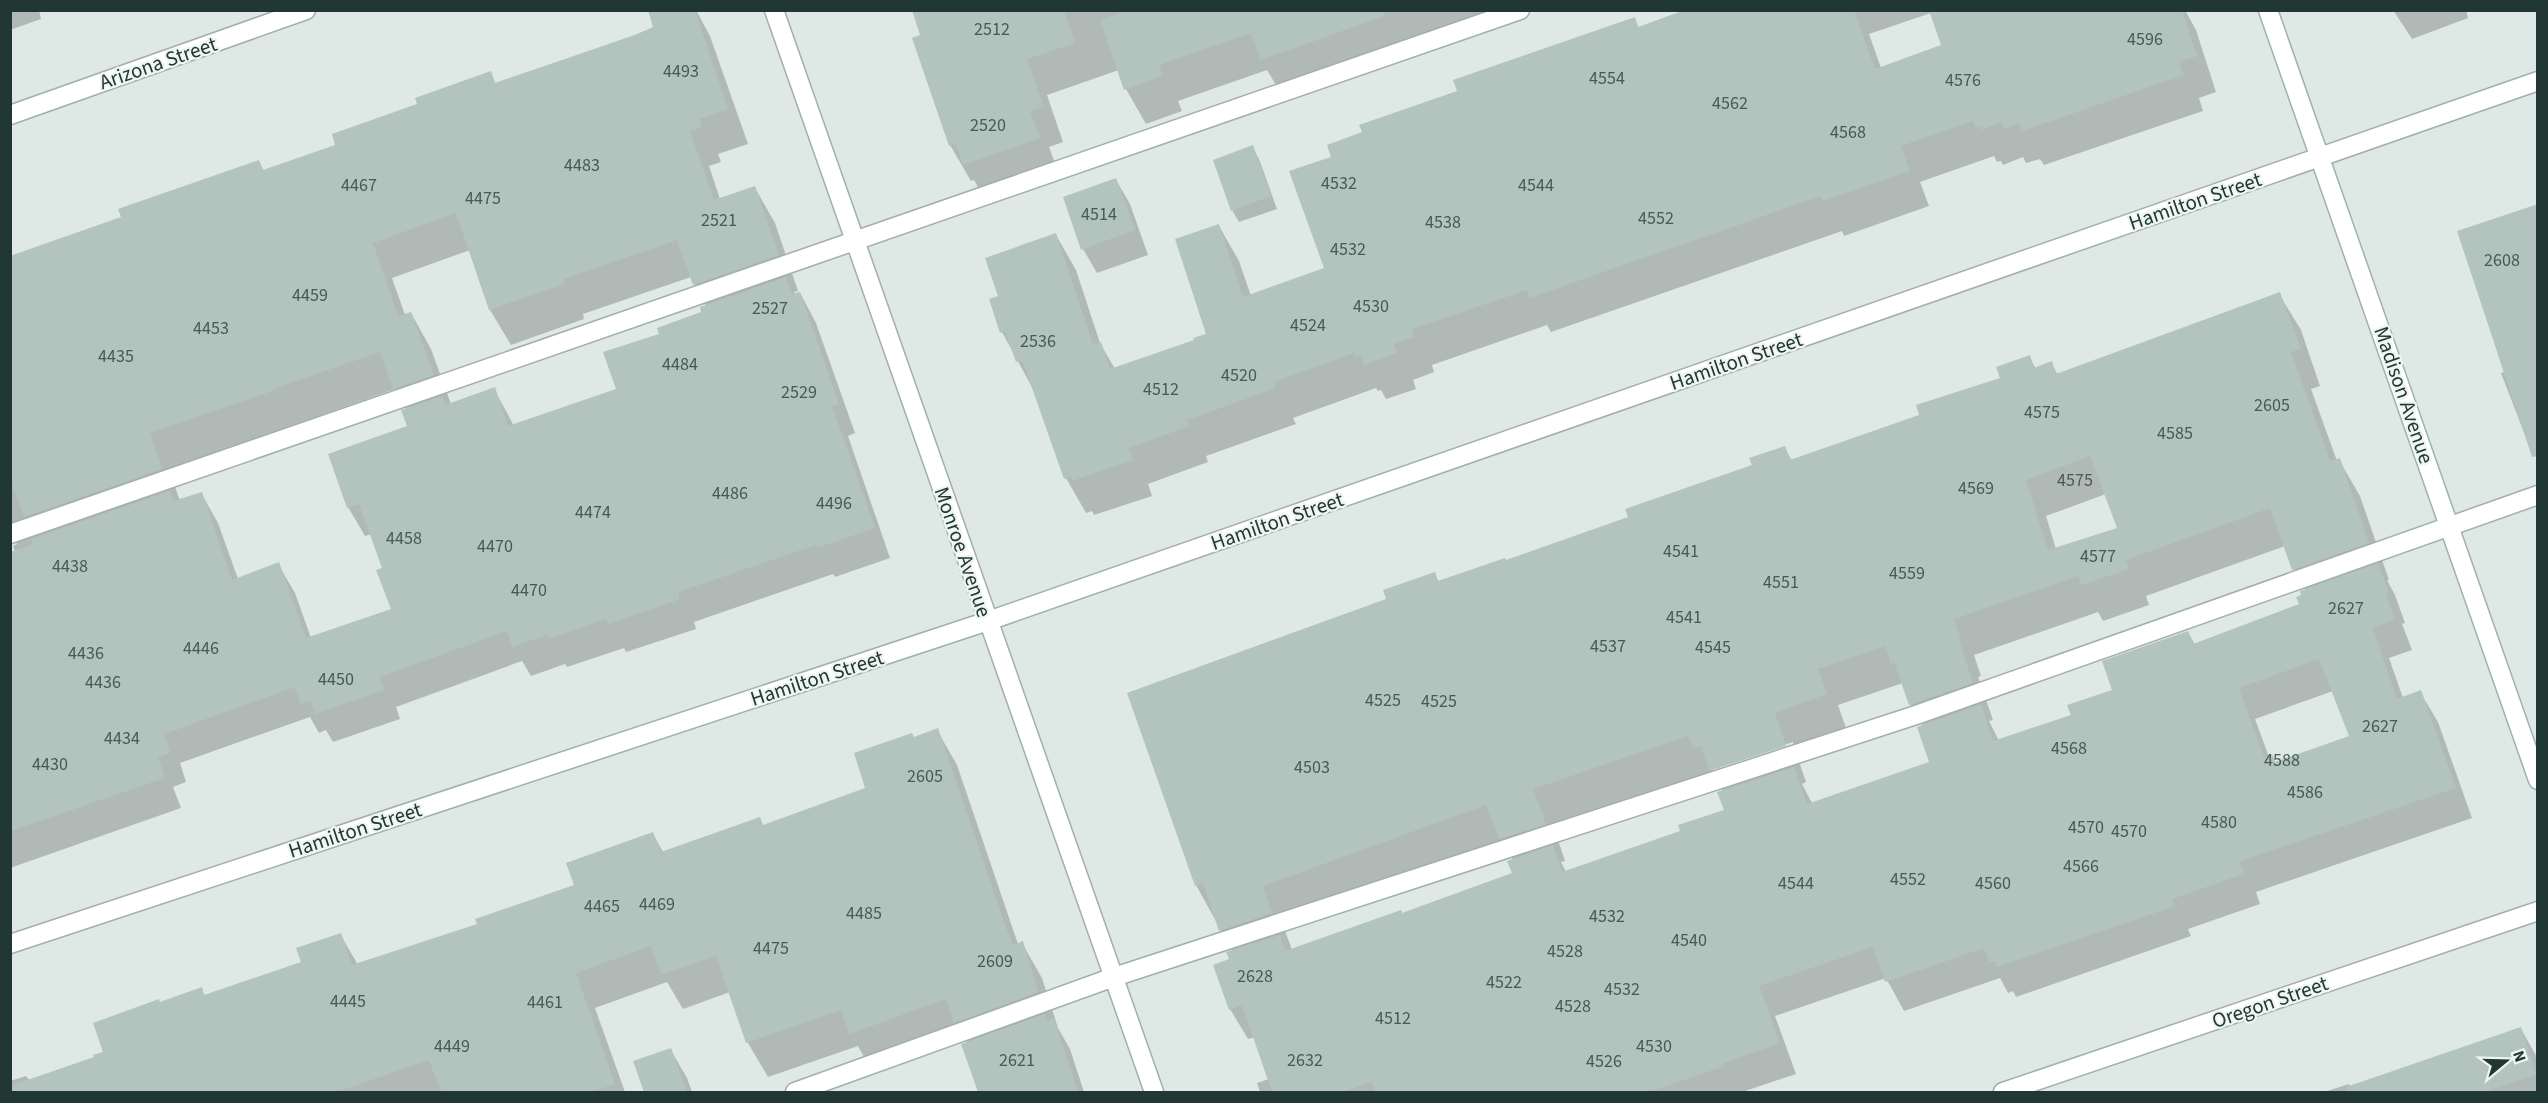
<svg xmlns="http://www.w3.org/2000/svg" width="2548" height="1103" font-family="'Source Sans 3',sans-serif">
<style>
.shadow{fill:#0003;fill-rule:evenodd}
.building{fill:#b3c3be;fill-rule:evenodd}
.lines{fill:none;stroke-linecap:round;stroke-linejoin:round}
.service-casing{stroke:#a2afac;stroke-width:21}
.minor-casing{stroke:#a2afac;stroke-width:21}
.tertiary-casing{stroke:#a2afac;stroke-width:21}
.secondary-casing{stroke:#9eb3ad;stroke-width:21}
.service{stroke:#fff;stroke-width:18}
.minor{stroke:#fff;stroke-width:18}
.tertiary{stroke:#fff;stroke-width:18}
.secondary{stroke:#fff;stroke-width:18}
.labels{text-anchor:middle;stroke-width:4.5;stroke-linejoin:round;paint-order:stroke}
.number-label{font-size:18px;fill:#465a56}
.street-label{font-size:21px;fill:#213733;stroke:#eef5f2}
</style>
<rect width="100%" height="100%" fill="#dee8e5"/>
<!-- shadow -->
<path class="shadow" d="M10,10h29l2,9 -31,11z
M662,10h34l14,26 38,108 -30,10 3,8 -12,4 11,33 35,-11 20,35 23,68 -4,1 1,3 5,-2 16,30 39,110 -7,3 42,122 -55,19 -2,-3 -139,48 2,7 -70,23 -2,-4 -57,19 -2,-3 -34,12 -9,-15 -126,46 4,12 -67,23 -7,-12 -7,3 -9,-16 -130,46 6,19 -13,5 8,21 -171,60v-216l36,-13 -33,-93 4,-2 -7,-11v-276l113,-39 135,-57 6,10 73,-25 153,-73 6,11 159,-56zM470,250l20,60 21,35 73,-26 -1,-5 108,-37 15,29 -3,6 -42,23 -43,55 -104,36 -20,-37 -43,15 -20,-55 -20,-36 -6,2 -13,-37zM395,389l12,21 2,17 -61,80 17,29 7,-2 12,35 9,41 -82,28 -16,-45 -17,-29 -40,15 -20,-56 -17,-30 -21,8 -11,-32z
M914,10h609l-241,85 -15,-25 -89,31 4,10 -36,13 -20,-35 -7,-19 -72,25 16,47 -14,5 10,27 -74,25 -11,-19 -3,1 -21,-36z
M1702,10h483l11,20 20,62 -17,6 4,13 -159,54 -4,-6 -14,4 -3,-6 -20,8 -2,-4 -4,1 -3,-6 -74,26 9,24 -85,30 -2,-5 -291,101 -4,-7 -115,40 2,7 -21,8 3,9 -30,10 -5,-9 -3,1 -2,-3 -83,30 3,6 -90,32 2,6 -60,22 4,12 -58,19 -2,-4 -6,2 -20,-35 -33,-89 -31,-57 -2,-35 56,-62 20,35 24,73 15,26 81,-28 12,-6 11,-109 20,35 12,35 75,-27 7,-111 126,-66 175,-73 5,9zM1931,13l11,33 -61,22 -12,-34z
M2393,10h73l2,8 -56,21z
M1252,147l7,12 18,50 -38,13 -7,-12z
M1116,180l14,24 18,51 -51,18 -14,-24z
M2538,212v245l-13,-22 -24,-62 3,-1 -7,-22z
M2279,294l22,36 19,56 -9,3 26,72 2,-1 21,36 29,84h-2l8,15 10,28 -3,1 10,26 -23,8 14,40 17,-6 18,30 34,96 -216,74 4,12 -72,25 3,7 -175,61 -3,-6 -5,2 -8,-15 -96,33 -18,-33 -111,38 21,58 -54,18h-482l-3,-9 12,-4 -14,-42 -7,2 -18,-30 3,-57 -37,-67 192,-285 46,-26 5,8 67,-20 124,-44 124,-52 30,-19 8,14 129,-46 81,-36 27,-22 7,12 15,-6 7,12zM2106,494l13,35 -63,20 -10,-33zM2285,546l9,23 12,22 -5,14 -106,40 -7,-13 -74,59 -42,25 -73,25 -10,-20 4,-1 -15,-43 3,-1 -7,-21 124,-43 5,9 46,-16 -3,-9zM1903,683l8,22 12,21 8,37 -119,40 -10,-19 4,-2 -11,-32 52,-19 -9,-26zM2333,691l18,46 -75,27 -4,-8 -3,1 -14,-38zM1793,742l1,3 -81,26v-3zM1709,773l6,11 3,-1 5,8 3,20 -44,21 -116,40 -5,-10 4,-1 -12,-36zM1503,843l10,17v14l-111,41 -110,35 -10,-28z
M937,730l20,35 61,179 4,-1 20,35 16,50 12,21 14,43h-105l-16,-47 4,-2 -4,-8 -93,33 -12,-22 -90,31 -20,-34 -18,-51 -47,17 -16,-27 -72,26 30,84h-615v-11l16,-5 4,5 66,-23 63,-55 42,-14 4,7 98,-33 37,-29 18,31 121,-40 97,-39 77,-52 10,18 101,-26 103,-37 47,-51z
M2521,1029l17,30v33h-214l25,-8 1,3z
M670,1049l17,29 5,14h-46l-11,-30z"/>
<!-- building -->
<path class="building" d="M648,10h47l33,99 -29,10 3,8 -12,4 24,69 41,-14 24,69 -86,30 -16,-45 -113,39 1,5 -76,26 -33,-97 -83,30 25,73 13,-4 23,63 -41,14 -13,-37 -105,36v2l-125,43 12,36 -138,48 -14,-39v-222l111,-39 -3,-8 141,-49 4,10 72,-25 -3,-11 85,-30 -2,-6 76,-27 4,12 140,-48 18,-8z
M912,10h152l11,33 -48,16 17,48 -14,4 10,27 -77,27 -7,-21 -7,2 -37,-108 8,-3z
M1127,10h257l1,6 -125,44 -9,-27 -92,32 4,11 -39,14 -24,-70z
M1685,10h169l21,59 66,-24 -12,-35h253l15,46 -18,6 5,13 -162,56 -3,-8 -15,6 -2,-7 -21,8 -1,-4 -5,2 -2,-7 -72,25 9,25 -87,30 -2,-5 -292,102 -2,-8 -115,39 3,8 -21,7 3,9 -33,12 -3,-10 -5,2 -2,-4 -80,29 2,6 -89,32 2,6 -60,22 4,12 -61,21 -1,-5 -7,3 -40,-114 -3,-4 -5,1 -11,-31 -5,2 -11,-34 9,-3 -13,-38 71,-25 37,111 8,-2 9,27 84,-29 -1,-2 13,-4 -31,-95 44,-15 24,73 81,-29 -35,-97 42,-14 -4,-12 35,-13 -3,-7 98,-34 -4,-11 182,-63 3,10z
M1253,145l18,51 -40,15 -18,-51z
M1116,178l19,52 -54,20 -18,-53z
M2538,204v252l-6,1 -75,-226z
M786,277l6,17 8,-2 39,112 -7,2 43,122 -58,20 -1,-3 -138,47 2,7 -72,25 -2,-5 -57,20 -2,-4 -35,12 -5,-16 -127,46 4,13 -69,24 -4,-13 -10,3 -6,-17 -131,47 6,19 -12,4 7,21 -155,53v-279l23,-8 -2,-5 139,-48 3,10 29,-9 30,88 47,-18 27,76 85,-29 -15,-39 6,-2 -23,-64 -12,4 -19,-54 79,-28 -6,-16 41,-14 3,9 50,-18 13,39 108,-37 -13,-37 56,-18 -2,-6 44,-16 -1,-5z
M2280,292l21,57 -10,3 39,109 10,-3 29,85 -77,27 -22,-62 -144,52 3,9 -48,16 -3,-9 -124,43 7,20 -2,1 14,43 -64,22 -15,-43 -3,1 -6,-17 -67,23 9,25 -52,19 11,33 -77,25 -8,-25 -8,2 -5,-12 -155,53 13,35 -47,15 -13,-34 -223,81 9,27 -53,18 -16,-48 -8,3 -68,-193 259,-94 -3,-9 52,-18 3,9 67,-23 1,2 122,-43 -3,-8 127,-44 -3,-7 36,-12 5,14 129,-45 -3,-10 84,-27 -4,-11 34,-12 4,13 18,-7 4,13zM2090,456l27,72 -69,22 -22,-70z
M2378,563l11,30 -3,1 9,26 -22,8 24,71 24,-9 35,98 -216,73 4,13 -72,25 3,7 -178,61 -2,-6 -6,2 -5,-15 -99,34 -12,-35 -114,39 21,57 -56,20 1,3 -76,26h-274l-3,-10 -30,10h-70l-30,-87 -13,5 -16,-45 16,-6 -3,-7 54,-17 5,16 116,-41 1,3 110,-40 -5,-12 46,-16 9,27 118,-41 -2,-6 46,-15 -7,-18 77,-25 13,37 122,-42 -12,-35 64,-23 12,37 78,-26 -4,-10 45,-15 -10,-29 86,-30 5,13 106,-40 -3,-7 5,-2 -1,-4zM2319,659l30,77 -74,26 -3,-8 -8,3 -25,-69z
M938,728l67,197 8,20 10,-4 15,51 -84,31 -8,-24 -97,35 -8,-24 -95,33 -30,-87 -55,19 -10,-29 -75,27 39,111 -23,8h-151l-12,-32 -92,32h-326l-1,-6 84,-29 -1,-2 10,-3 -10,-29 66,-24 1,3 42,-15 2,8 97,-33 -5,-14 45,-15 11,32 125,-41 -2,-5 99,-34 -8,-22 87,-31 8,20 99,-35 3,8 102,-37 -11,-35 58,-20 2,4z
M1045,1014l2,7 7,-3 24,74h-100l-17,-48z
M2521,1027l15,48 -52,17h-137l-1,-5z
M671,1048l16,44h-43l-11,-31z"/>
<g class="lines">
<!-- service casing -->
<g class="service-casing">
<path id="service" d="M10,534l1510,-524
M795,1092l319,-115 802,-262 622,-220"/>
</g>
<!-- minor casing -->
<g class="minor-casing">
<path id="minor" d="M10,115l296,-105
M10,944l978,-323 1550,-540"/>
</g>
<!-- tertiary casing -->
<g class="tertiary-casing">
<path id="tertiary" d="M774,10l380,1082
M2003,1092l535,-181"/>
</g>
<!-- secondary casing -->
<g class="secondary-casing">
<path id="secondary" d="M2268,10l270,770"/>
</g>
<!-- service -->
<use href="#service" class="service"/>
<!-- minor -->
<use href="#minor" class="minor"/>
<!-- tertiary -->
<use href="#tertiary" class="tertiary"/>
<!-- secondary -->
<use href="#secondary" class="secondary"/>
</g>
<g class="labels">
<!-- number labels -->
<g class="number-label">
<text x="992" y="35">2512</text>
<text x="2145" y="45">4596</text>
<text x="681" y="77">4493</text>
<text x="1607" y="84">4554</text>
<text x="1963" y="86">4576</text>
<text x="1730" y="109">4562</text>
<text x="988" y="131">2520</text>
<text x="1848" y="138">4568</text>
<text x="582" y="171">4483</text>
<text x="1339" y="189">4532</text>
<text x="359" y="191">4467</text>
<text x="1536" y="191">4544</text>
<text x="483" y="204">4475</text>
<text x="1099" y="220">4514</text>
<text x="1656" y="224">4552</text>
<text x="719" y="226">2521</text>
<text x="1443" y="228">4538</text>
<text x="1348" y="255">4532</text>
<text x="2502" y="266">2608</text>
<text x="310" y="301">4459</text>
<text x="1371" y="312">4530</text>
<text x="770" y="314">2527</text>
<text x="1308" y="331">4524</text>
<text x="211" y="334">4453</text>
<text x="1038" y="347">2536</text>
<text x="116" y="362">4435</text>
<text x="680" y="370">4484</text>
<text x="1239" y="381">4520</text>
<text x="1161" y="395">4512</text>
<text x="799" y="398">2529</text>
<text x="2272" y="411">2605</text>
<text x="2042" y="418">4575</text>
<text x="2175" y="439">4585</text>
<text x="2075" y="486">4575</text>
<text x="1976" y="494">4569</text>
<text x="730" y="499">4486</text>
<text x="834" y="509">4496</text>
<text x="593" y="518">4474</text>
<text x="404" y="544">4458</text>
<text x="495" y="552">4470</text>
<text x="1681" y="557">4541</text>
<text x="2098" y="562">4577</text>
<text x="70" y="572">4438</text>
<text x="1907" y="579">4559</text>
<text x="1781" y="588">4551</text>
<text x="529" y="596">4470</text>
<text x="2346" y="614">2627</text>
<text x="1684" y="623">4541</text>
<text x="1608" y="652">4537</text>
<text x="1713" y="653">4545</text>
<text x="201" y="654">4446</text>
<text x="86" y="659">4436</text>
<text x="336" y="685">4450</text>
<text x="103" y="688">4436</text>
<text x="1383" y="706">4525</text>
<text x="1439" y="707">4525</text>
<text x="2380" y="732">2627</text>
<text x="122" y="744">4434</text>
<text x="2069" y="754">4568</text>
<text x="2282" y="766">4588</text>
<text x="50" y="770">4430</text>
<text x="1312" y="773">4503</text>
<text x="925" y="782">2605</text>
<text x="2305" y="798">4586</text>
<text x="2219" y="828">4580</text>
<text x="2086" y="833">4570</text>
<text x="2129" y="837">4570</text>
<text x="2081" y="872">4566</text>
<text x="1908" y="885">4552</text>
<text x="1796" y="889">4544</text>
<text x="1993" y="889">4560</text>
<text x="657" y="910">4469</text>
<text x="602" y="912">4465</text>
<text x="864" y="919">4485</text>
<text x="1607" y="922">4532</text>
<text x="1689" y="946">4540</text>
<text x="771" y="954">4475</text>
<text x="1565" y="957">4528</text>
<text x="995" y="967">2609</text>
<text x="1255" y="982">2628</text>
<text x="1504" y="988">4522</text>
<text x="1622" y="995">4532</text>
<text x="348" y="1007">4445</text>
<text x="545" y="1008">4461</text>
<text x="1573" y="1012">4528</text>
<text x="1393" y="1024">4512</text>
<text x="452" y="1052">4449</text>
<text x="1654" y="1052">4530</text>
<text x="1017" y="1066">2621</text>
<text x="1305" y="1066">2632</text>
<text x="1604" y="1067">4526</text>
</g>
<!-- street labels -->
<g class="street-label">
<text transform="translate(158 63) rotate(-19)" y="7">Arizona Street</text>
<text transform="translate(2195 201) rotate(-19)" y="7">Hamilton Street</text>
<text transform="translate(1736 361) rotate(-19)" y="7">Hamilton Street</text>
<text transform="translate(2404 395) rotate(71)" y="7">Madison Avenue</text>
<text transform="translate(1277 521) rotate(-19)" y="7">Hamilton Street</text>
<text transform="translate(963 552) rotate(71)" y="7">Monroe Avenue</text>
<text transform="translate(817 678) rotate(-18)" y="7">Hamilton Street</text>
<text transform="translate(355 830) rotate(-18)" y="7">Hamilton Street</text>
<text transform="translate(2270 1002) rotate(-19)" y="7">Oregon Street</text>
</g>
</g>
<!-- border -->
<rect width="2548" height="1103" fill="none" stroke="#213733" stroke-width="24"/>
<!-- north arrow -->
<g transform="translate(2506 1061) rotate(71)" stroke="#eef5f2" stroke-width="4.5" paint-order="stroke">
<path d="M0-4.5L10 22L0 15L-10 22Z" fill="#213733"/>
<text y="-9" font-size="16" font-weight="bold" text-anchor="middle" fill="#213733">N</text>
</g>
</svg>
